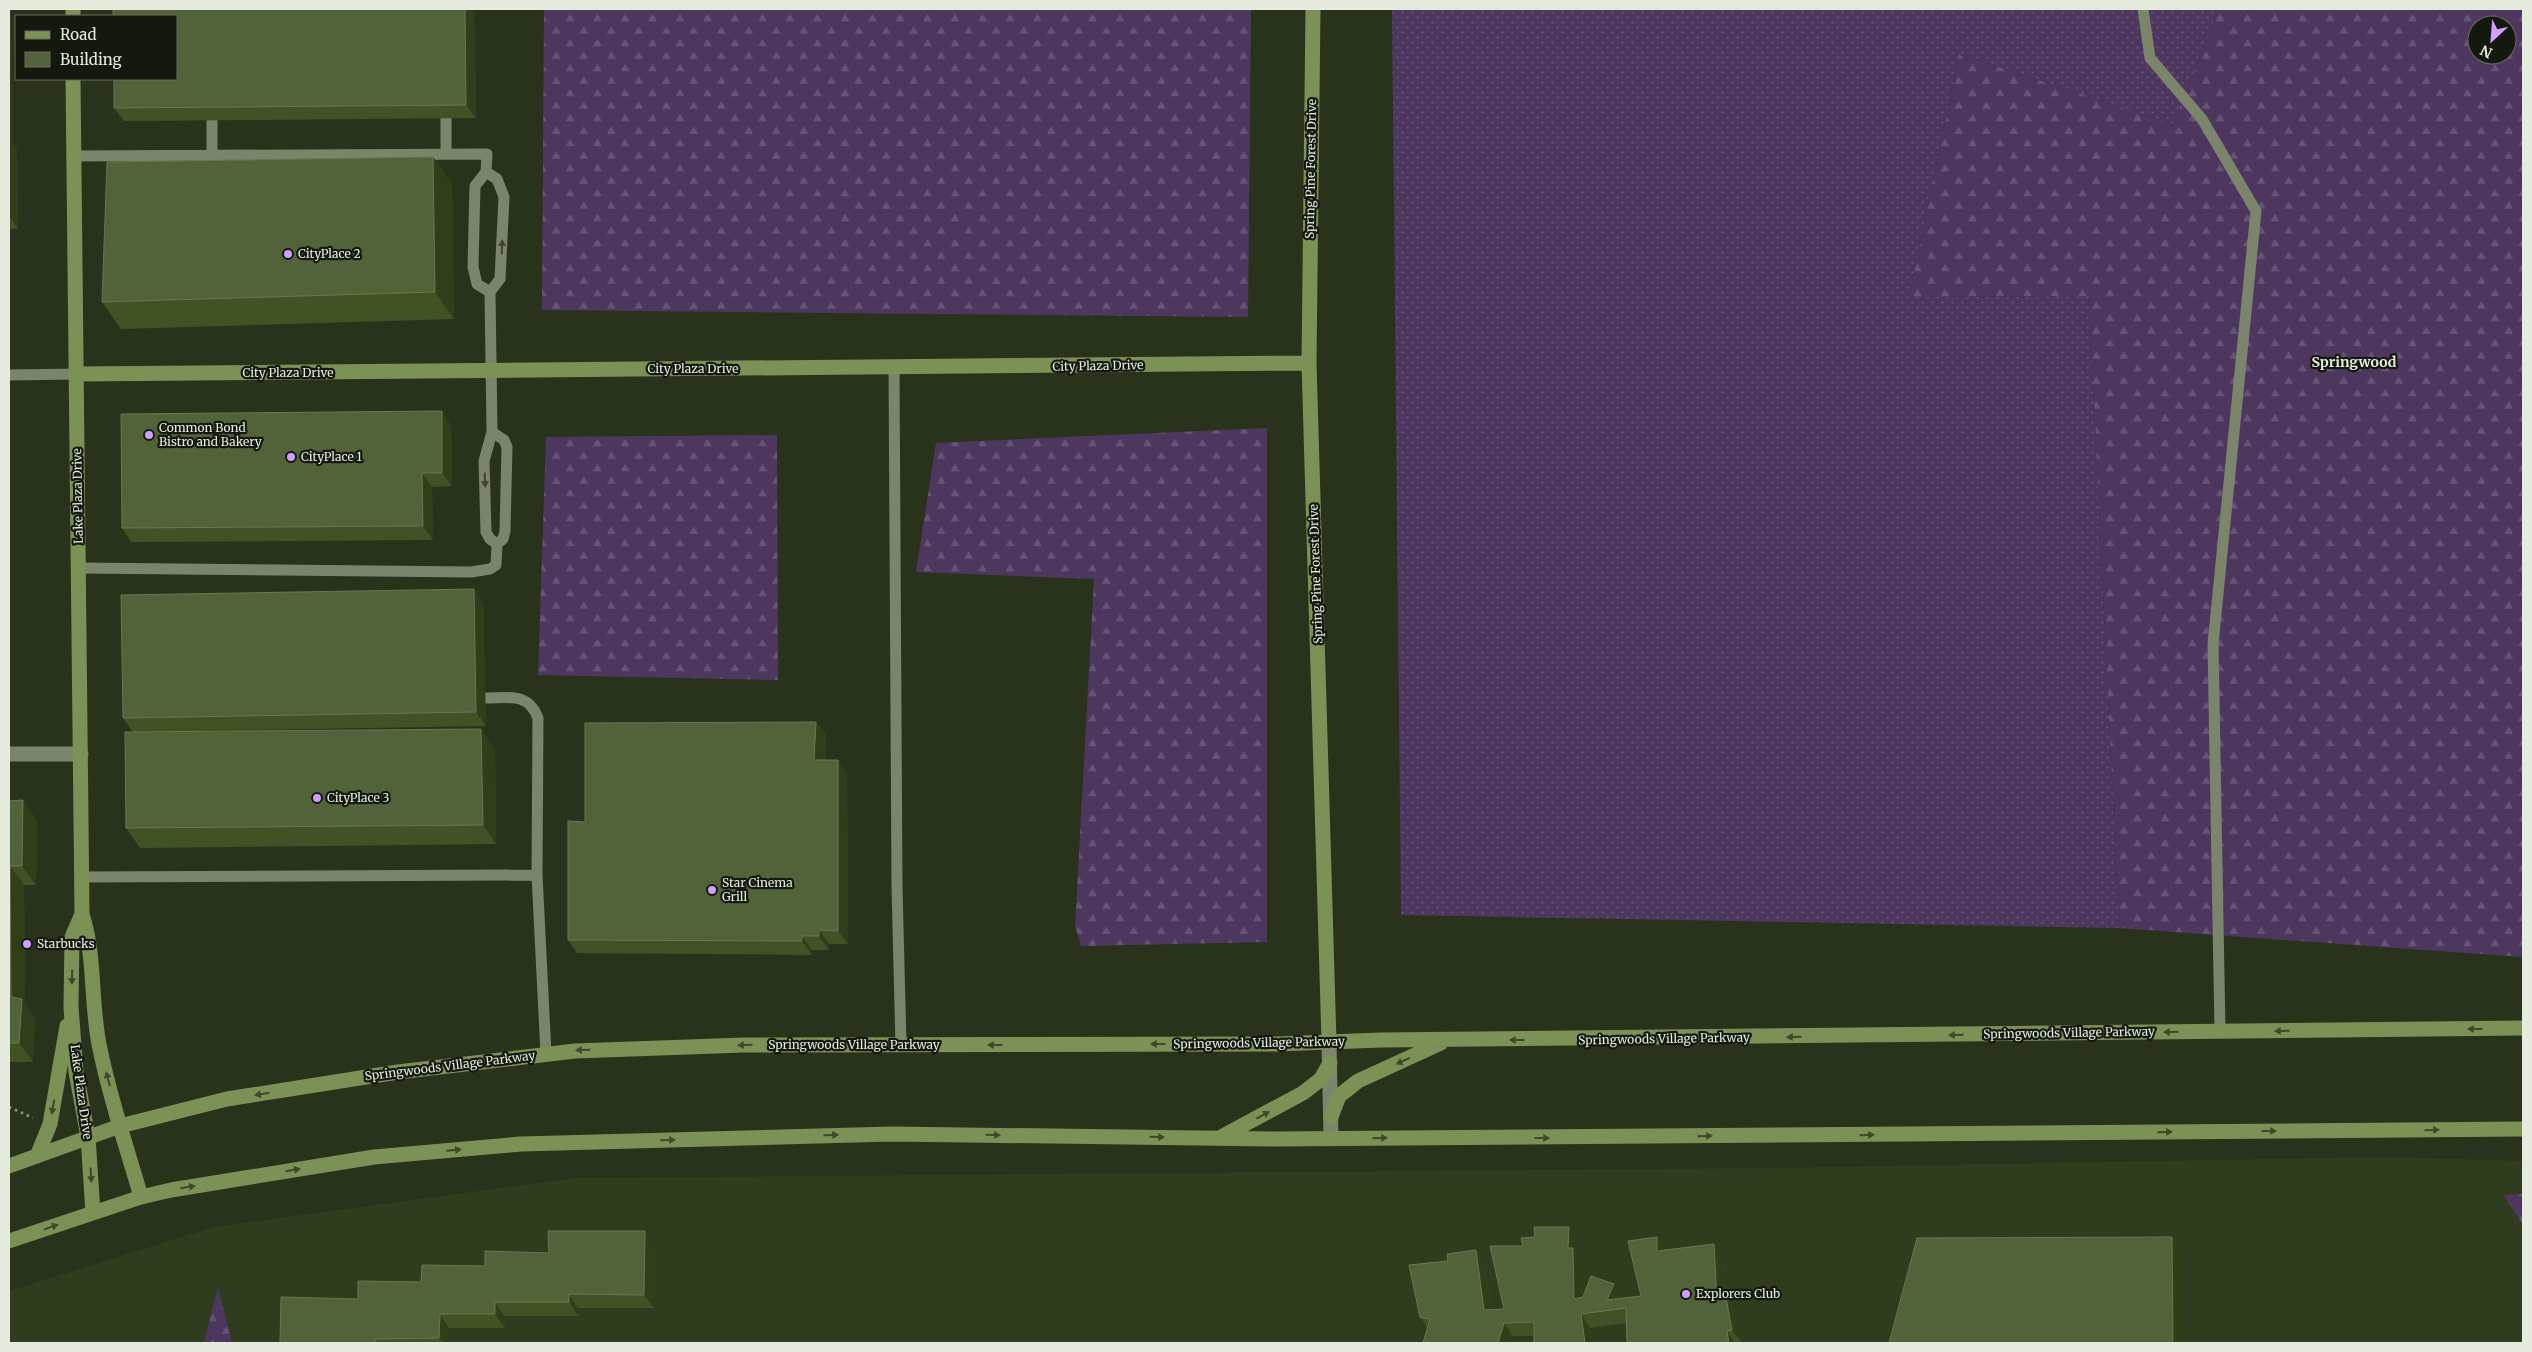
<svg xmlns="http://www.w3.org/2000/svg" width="2532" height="1352" font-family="Merriweather,serif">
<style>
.built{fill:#303c1e}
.grass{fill:url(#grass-dots)}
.forest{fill:url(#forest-firs);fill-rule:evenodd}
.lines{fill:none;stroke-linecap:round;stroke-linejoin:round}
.path{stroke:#88907e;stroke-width:3;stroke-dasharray:2.5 4;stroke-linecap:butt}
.lane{stroke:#7a856b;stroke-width:11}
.street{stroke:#7a856b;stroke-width:15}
.secondary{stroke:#7c9156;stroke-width:15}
.wall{fill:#415325}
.shaded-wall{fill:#303f19}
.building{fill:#536339;stroke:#6a7852}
.oneway{fill:#3d4434}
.oneway2{fill:#3e492b}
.poi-dot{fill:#d19dfe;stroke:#14190f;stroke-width:2}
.labels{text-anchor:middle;stroke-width:4.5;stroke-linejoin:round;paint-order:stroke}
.street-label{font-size:12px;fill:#e5ecdd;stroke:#14190f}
.poi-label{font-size:12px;fill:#e5ecdd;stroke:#14190f;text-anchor:start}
.neighbourhood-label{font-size:14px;font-weight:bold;fill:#e5ecdd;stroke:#14190f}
</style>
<defs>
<pattern id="grass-dots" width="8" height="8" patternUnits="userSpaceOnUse" patternTransform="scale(1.25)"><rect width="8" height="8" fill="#4d375f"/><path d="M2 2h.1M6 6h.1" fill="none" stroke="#665476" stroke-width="1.8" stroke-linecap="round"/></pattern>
<pattern id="forest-firs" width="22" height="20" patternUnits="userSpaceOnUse" patternTransform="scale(1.25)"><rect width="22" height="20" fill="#4d375f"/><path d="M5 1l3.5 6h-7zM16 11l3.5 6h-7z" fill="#665476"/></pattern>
</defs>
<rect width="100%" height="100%" fill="#29331c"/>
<!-- built -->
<path class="built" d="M2384,1157l139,4v182h-2514v-52l205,-64 361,-49 1200,-10z"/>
<!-- grass -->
<path class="grass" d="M1392,9h827l-46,115 -214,-70 -50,243 180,-1 30,632 -718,-13z"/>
<!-- forest -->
<path class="forest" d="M544,9h707l-3,308 -706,-7z
M2219,9h304v948l-404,-29 -30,-632 -180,1 50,-243 214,70zM2477,25h30v30h-30z
M1267,428v514l-186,4 -6,-20 19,-347 -178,-7 20,-129z
M777,435l1,245 -240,-5 8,-238z
M2523,1194v31l-19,-30z
M218,1287l14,56h-28z"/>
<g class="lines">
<!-- path -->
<path class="path" d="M9,1107l24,11"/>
<!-- lane -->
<path class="lane" d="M2143,9l7,49 52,61 54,92 -43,433 7,387
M446,119v35
M212,121v34
M74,156l413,-2 -1,18
M490,292l-13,-8 -4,-17 2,-81 11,-14 11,7 7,18 -4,82 -10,13 2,140 -8,29 2,71 4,7 7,5 6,-5 2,-8 2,-84 -3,-7 -12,-8
M894,368l3,519 4,158
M9,375l68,-1
M79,568l392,4 19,-3 6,-4 1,-21
M485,698c24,0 43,-6 53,20l-1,157 9,179
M81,877l456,-2"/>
<!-- street -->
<path class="street" d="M9,754h72
M1329,1042l2,96"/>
<!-- secondary -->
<path class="secondary" d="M73,9v7
M1313,9l-4,354 20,679
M73,79l9,835c14,43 8,90 18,135 10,50 27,99 41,148
M77,374l1232,-11
M82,914l-10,23 -1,70 5,65 12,65 5,76
M1331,1117l8,-21 19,-15 83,-38
M1221,1137l82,-44 18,-14 9,-16
M37,1156l13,-32 17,-98
M9,1166l111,-40 107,-27 171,-27 177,-21 169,-6 533,-1 104,-4 1142,-12
M9,1241l132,-44 30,-7 203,-33 147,-13 371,-10 385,5 1246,-10"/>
</g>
<!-- wall -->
<path class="wall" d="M9,9h2l1,134 5,7 1,79h-9z
M113,9h361l2,109 -352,3 -10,-13z
M433,157l19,27 2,135 -333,10 -19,-27z
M451,425l1,61 -20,1 1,53 -302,2 -9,-14z
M483,603l3,123 -353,6 -10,-14z
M816,722l10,13 -1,25h13l9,14 1,170h-19v6h-17v5l-235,-2 -9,-13 17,-118z
M495,749l1,95 -356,4 -14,-20z
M9,801l28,19 -1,65h-12l1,119 10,14 -2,44h-24z
M1657,1237l8,13 49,-6 10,14 2,40 10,14 6,31h-115v-20l-37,5 3,15h-59v-7h-21l-2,7h-88l5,-15 -8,-11 28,-56 28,-11 9,14 7,46 12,-1 19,-63 56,-5 -1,14 5,7v35l41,1 17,-2z
M655,1245l-1,63h-76v8h-74l1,12h-56v15h-169l78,-44 63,-17 64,-16 64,-13z"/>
<!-- shaded-wall -->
<path class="shaded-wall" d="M9,9h2l1,134 5,7 1,79 -9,-13z
M465,9h9l2,109 -10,-13z
M433,157l19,27 2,135 -19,-27z
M442,411l9,14 1,61 -10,-13z
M422,473l10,14 1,53 -10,-14z
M474,589l9,14 3,123 -10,-14z
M816,722l10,13 -2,38 -10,-13z
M481,729l14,20 1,95 -13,-19z
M838,760l9,14 1,170 -10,-13z
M23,800l14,20 -1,65 -14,-19z
M10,866l14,19 1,119 10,14 -2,44 -14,-19 -8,-46z
M819,930l10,14v6l-10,-14z
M802,936l10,14v5l-10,-14z
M1569,1227l10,14 -1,14 5,7 1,51 -10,-14 -6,-51z
M645,1231l10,14 -1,63 -10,-13z
M1657,1237l9,14h-9z
M2172,1237l9,13 1,93h-9z
M1714,1244l10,14 3,55 -10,-13z
M1476,1250l9,14 9,60 -10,-14z
M1614,1284l10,14 -17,2z
M569,1294l9,14v8l-9,-14z
M1726,1298l10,14 6,31 -10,-13z
M495,1302l9,14 1,12 -10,-14z
M440,1314l9,14v15h-6l-4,-5z
M1581,1314l9,14 3,15h-8z
M1504,1323l9,13 -2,7h-13z
M1727,1331l8,12h-6z"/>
<!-- building -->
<path class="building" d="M113,9h352l1,96 -352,3v-29h62v-63h-63z
M433,157l2,135 -333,10 5,-140z
M442,411v62h-20l1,53 -301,2 -1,-114z
M474,589l2,123 -353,6 -2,-123z
M816,722l-2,38h24v171l-19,-1v6h-17v5l-234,-1v-119l17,1v-99z
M481,729l2,96 -357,3 -1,-96z
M23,800l-1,66h-12l1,131 11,2 -3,44h-10v-242z
M1534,1227h35l-1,21h5l1,51 9,-2 8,-21 23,8 -7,16 34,-4 -13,-55 29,-4v14l57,-7 3,56 9,-2 6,32 -5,1 2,12h-102l-1,-35 -45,6 4,29h-51v-21l-30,1 -6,20h-75l7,-24 -10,-2 -11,-52 39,-4 -1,-7 29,-4 8,60 20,-1 -14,-63h33l-2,-8 14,-1z
M548,1231h97l-1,64 -75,-1v8h-74v12h-55l-1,24 -63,1 -1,4h-95l1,-46 77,2v-18l63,1 1,-17 63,1v-15l64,2z
M2172,1237l1,106h-284l28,-105z"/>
<!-- one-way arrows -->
<defs><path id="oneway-solid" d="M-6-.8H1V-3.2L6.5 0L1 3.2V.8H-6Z" transform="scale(1.25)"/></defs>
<g class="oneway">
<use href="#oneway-solid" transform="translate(502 247) rotate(-88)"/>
<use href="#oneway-solid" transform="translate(485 480) rotate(88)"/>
</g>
<g class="oneway2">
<use href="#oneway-solid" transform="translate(72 977) rotate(91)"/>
<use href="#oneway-solid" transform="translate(2475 1029) rotate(180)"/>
<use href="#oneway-solid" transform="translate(2282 1031) rotate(178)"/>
<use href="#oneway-solid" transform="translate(2171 1032) rotate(179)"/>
<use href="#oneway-solid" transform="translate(1956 1035) rotate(179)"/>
<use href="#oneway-solid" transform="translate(1794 1037) rotate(179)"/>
<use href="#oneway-solid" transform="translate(1517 1040) rotate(180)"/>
<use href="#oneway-solid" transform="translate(1158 1044) rotate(180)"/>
<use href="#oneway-solid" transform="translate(745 1045) rotate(179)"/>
<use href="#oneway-solid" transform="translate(995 1045) rotate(180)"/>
<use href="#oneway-solid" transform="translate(583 1050) rotate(178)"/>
<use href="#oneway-solid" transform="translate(1403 1061) rotate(155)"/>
<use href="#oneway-solid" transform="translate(108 1079) rotate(-105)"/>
<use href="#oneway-solid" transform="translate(262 1094) rotate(171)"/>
<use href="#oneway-solid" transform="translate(53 1107) rotate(99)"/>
<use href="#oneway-solid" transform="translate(1263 1115) rotate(-28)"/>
<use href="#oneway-solid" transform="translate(2432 1130) rotate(-1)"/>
<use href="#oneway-solid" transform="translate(2269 1131)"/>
<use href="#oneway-solid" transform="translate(2165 1132) rotate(-1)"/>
<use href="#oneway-solid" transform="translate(831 1135) rotate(-2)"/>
<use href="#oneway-solid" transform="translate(993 1135) rotate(1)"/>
<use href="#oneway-solid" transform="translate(1867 1135) rotate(-1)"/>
<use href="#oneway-solid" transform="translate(1705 1136) rotate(-1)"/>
<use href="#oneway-solid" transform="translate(1157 1137) rotate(1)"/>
<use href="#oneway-solid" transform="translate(1380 1138) rotate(-1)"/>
<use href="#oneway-solid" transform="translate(1542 1138)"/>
<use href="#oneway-solid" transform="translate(668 1140) rotate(-2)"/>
<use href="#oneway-solid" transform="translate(454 1150) rotate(-5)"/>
<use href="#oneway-solid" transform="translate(293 1170) rotate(-9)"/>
<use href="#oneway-solid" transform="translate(91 1175) rotate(86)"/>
<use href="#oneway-solid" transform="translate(188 1187) rotate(-9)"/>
<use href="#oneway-solid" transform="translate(51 1227) rotate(-19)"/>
</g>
<!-- markers -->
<g class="poi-dot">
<circle cx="288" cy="254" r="5"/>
<circle cx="149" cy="435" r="5"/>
<circle cx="291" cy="457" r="5"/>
<circle cx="317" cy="798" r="5"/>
<circle cx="712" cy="890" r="5"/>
<circle cx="27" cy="944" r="5"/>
<circle cx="1686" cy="1294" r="5"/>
</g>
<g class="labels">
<!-- street labels -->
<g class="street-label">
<text transform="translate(1311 169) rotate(-89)" y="4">Spring Pine Forest Drive</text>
<text transform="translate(1098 366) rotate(-1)" y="4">City Plaza Drive</text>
<text x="693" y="373">City Plaza Drive</text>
<text x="288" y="377">City Plaza Drive</text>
<text transform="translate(78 496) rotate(-91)" y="4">Lake Plaza Drive</text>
<text transform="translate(1316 574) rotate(-92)" y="4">Spring Pine Forest Drive</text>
<text transform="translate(2069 1033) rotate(-1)" y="4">Springwoods Village Parkway</text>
<text transform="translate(1664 1039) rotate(-1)" y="4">Springwoods Village Parkway</text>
<text transform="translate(1259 1043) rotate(-1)" y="4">Springwoods Village Parkway</text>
<text x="854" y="1049">Springwoods Village Parkway</text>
<text transform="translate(450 1066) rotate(-7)" y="4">Springwoods Village Parkway</text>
<text transform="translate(81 1092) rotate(82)" y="4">Lake Plaza Drive</text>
</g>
<!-- poi labels -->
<g class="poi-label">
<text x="298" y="258">CityPlace 2</text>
<text x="159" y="432">Common Bond<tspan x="159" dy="14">Bistro and Bakery</tspan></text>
<text x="301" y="461">CityPlace 1</text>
<text x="327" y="802">CityPlace 3</text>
<text x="722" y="887">Star Cinema<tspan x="722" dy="14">Grill</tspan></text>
<text x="37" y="948">Starbucks</text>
<text x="1696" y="1298">Explorers Club</text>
</g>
<!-- neighbourhood labels -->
<g class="neighbourhood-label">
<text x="2354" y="367">Springwood</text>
</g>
</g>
<!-- border -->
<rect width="2532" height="1352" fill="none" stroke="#e5ecdd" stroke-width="20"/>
<!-- legend -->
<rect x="15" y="15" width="162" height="65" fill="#14190f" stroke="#686d61"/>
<rect x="25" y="31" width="25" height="8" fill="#7c9156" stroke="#686d61"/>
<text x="60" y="40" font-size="15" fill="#e5ecdd">Road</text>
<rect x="25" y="52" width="25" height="15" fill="#536339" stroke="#686d61"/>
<text x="60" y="65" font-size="15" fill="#e5ecdd">Building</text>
<!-- north arrow -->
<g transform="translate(2492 40) rotate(206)"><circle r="24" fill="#14190f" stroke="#686d61"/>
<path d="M0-4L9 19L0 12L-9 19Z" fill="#d19dfe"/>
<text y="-8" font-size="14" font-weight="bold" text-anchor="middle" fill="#e5ecdd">N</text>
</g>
</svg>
